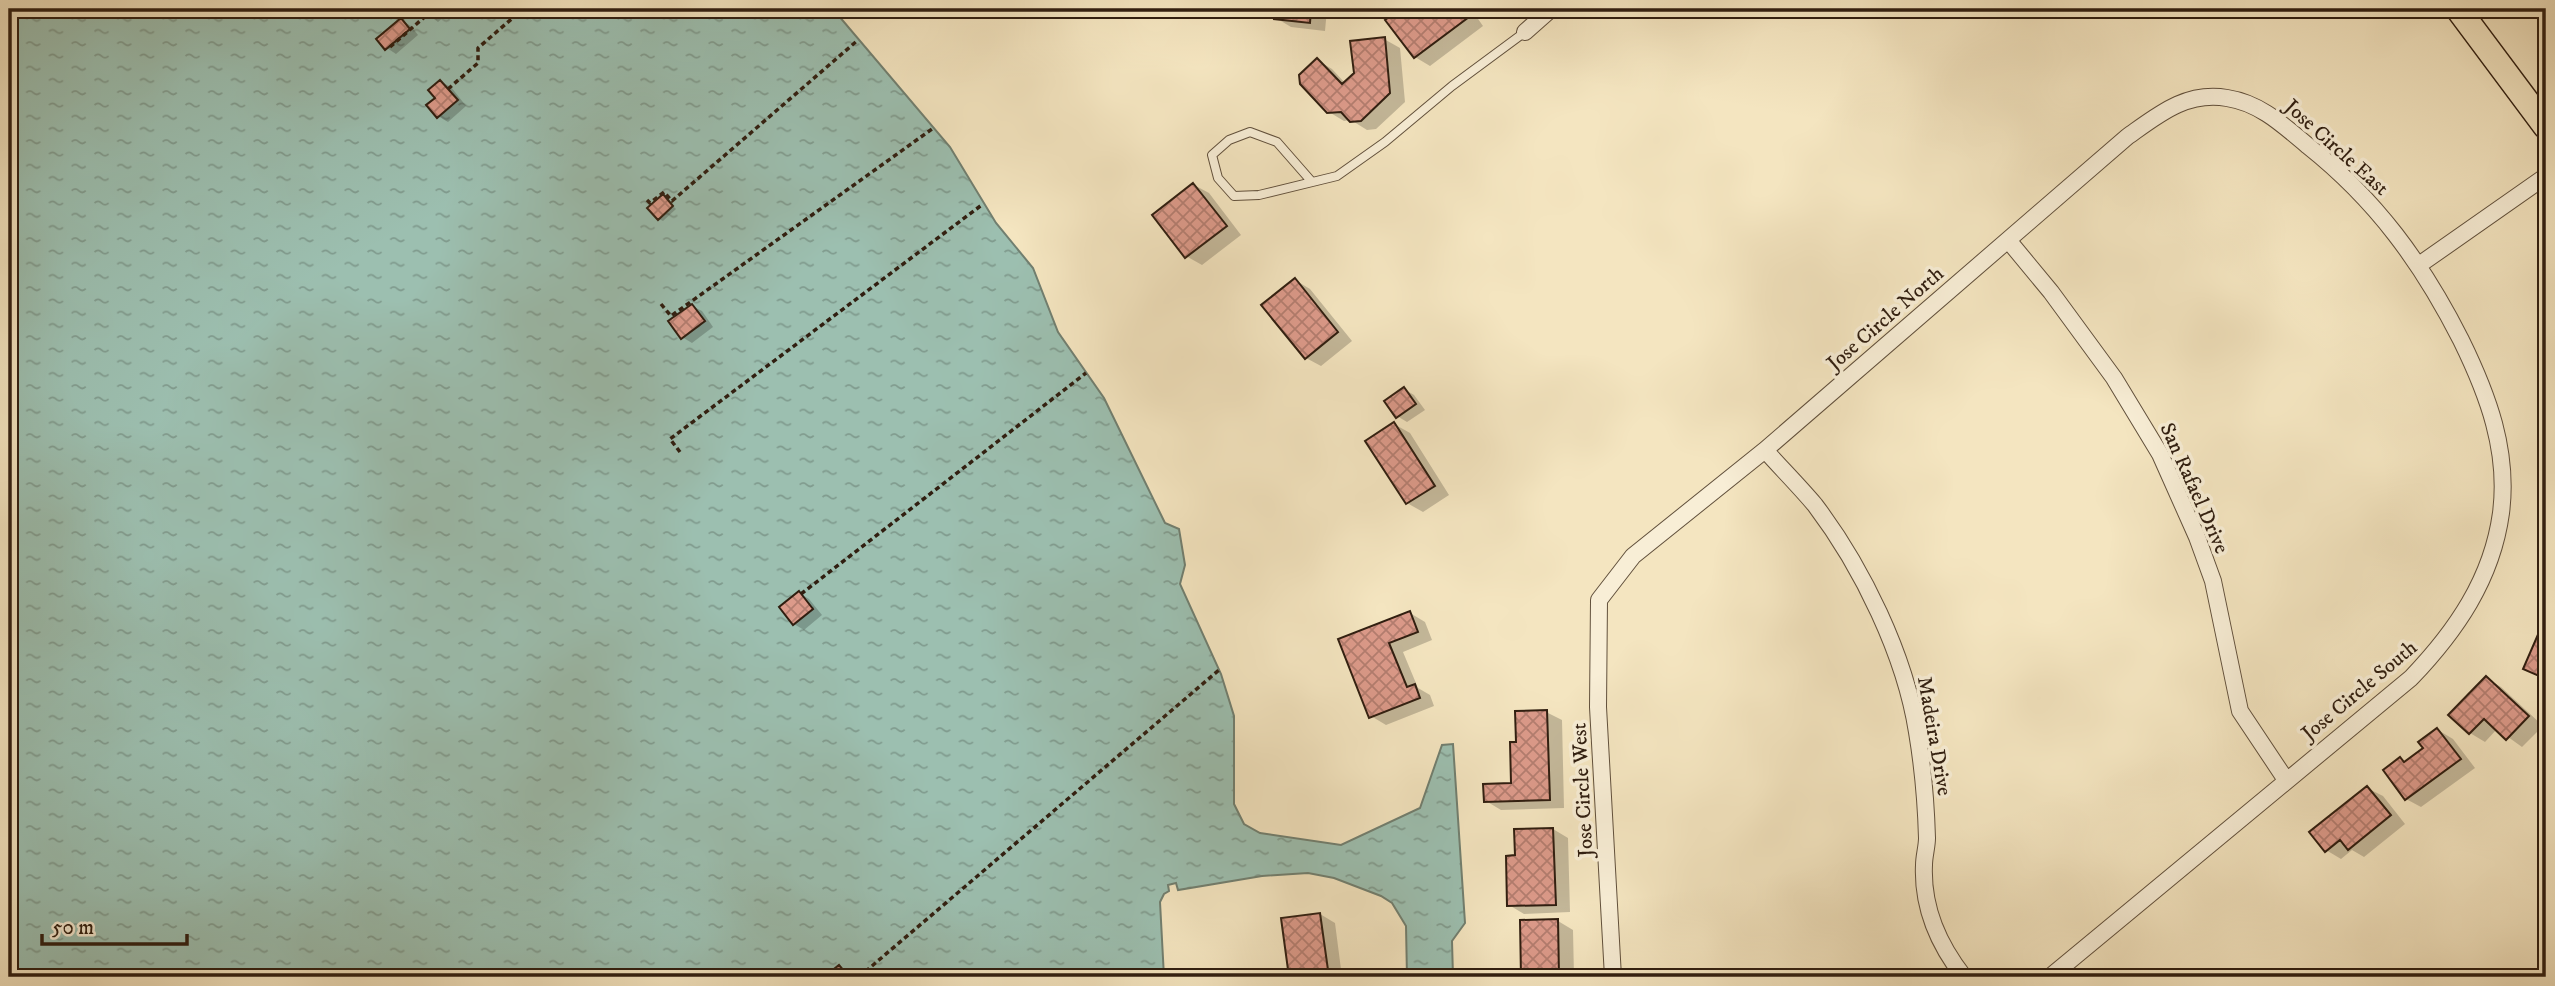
<svg xmlns="http://www.w3.org/2000/svg" width="2555" height="986" font-family="'IM FELL DW Pica',serif">
<style>
.water{fill:url(#water-ripples);stroke:#717f70;stroke-width:2}
.shadow{fill:#0003}
.building{fill:url(#building-cross-hatch);stroke:#301e10;stroke-width:2}
.lines{fill:none;stroke-linecap:round;stroke-linejoin:round}
.lane-casing{stroke:#61503c;stroke-width:10}
.street-casing{stroke:#61503c;stroke-width:18}
.primary-casing{stroke:#301e10;stroke-width:27}
.path{stroke:#301e10;stroke-width:3.5;stroke-dasharray:5 3.5;stroke-linecap:butt}
.lane{stroke:#f8eed6;stroke-width:8}
.street{stroke:#f8eed6;stroke-width:16}
.primary{stroke:#f4e5c0;stroke-width:24}
.labels{text-anchor:middle;stroke-width:7;stroke-linejoin:round;paint-order:stroke}
.street-label{font-size:21px;fill:#301e10;stroke:#f8eed6}
</style>
<defs>
<pattern id="water-ripples" width="26" height="14" patternUnits="userSpaceOnUse" patternTransform="scale(1.75)"><rect width="26" height="14" fill="#9cbfb0"/><path d="M2 4q2-2 4 0t4 0M15 11q2-2 4 0t4 0" fill="none" stroke="#809b8e"/></pattern>
<pattern id="building-cross-hatch" width="8" height="8" patternUnits="userSpaceOnUse" patternTransform="scale(1.75)"><rect width="8" height="8" fill="#dc9a8a"/><path d="M0 0l8 8M0 8l8-8" fill="none" stroke="#b37d6f"/></pattern>
</defs>
<rect width="100%" height="100%" fill="#f4e5c0"/>
<filter id="stains"><feTurbulence type="fractalNoise" baseFrequency=".00286" numOctaves="4"/><feColorMatrix values="0 0 0 0 .2 0 0 0 0 .09 0 0 0 0 .02 0 0 0 .5 -.17"/></filter>
<radialGradient id="worn" r=".72"><stop offset=".6" stop-color="#630" stop-opacity="0"/><stop offset="1" stop-color="#630" stop-opacity=".3"/></radialGradient>
<!-- water -->
<path class="water" d="M9,9h824l117,138 46,76 37,45 25,64 46,66 61,125 14,6 6,36 -5,19 41,90 13,42v88l10,20 16,9 81,12 79,-37 22,-63 11,-1 12,179 -13,18 1,36h-46l-1,-51 -14,-23 -11,-7 -47,-18 -26,-5 -46,3 -84,14 -2,-7 -8,2 1,6 -5,3 -4,8 4,75h-1155z"/>
<!-- shadow -->
<path class="shadow" d="M432,9h7l6,7 -7,6 -4,-3 -6,-7z
M1277,9h50l-2,22 -34,-4 -15,-9z
M1403,9h68l12,17 -53,40 -15,-9 -28,-37z
M401,20l10,6 7,9 -22,19 -9,-6z
M1384,39l16,9 5,54 -29,27 -9,1 -16,-10 -7,1 -15,-9 -12,-52 15,9 13,14z
M441,82l10,5 15,19 -18,16 -10,-6 -1,-18z
M1194,185l15,8 32,42 -39,30 -16,-9z
M663,196l13,13 -13,12 -4,-2z
M1295,280l15,9 42,52 -31,25 -15,-8z
M692,306l10,5 11,16 -21,16 -10,-6z
M1404,389l10,6 11,15 -18,12 -10,-6z
M1394,424l16,9 39,62 -26,17 -16,-9z
M799,593l10,6 13,16 -18,15 -10,-6z
M1410,613l15,9 7,18 -29,12 15,36 12,7 4,11 -48,19 -15,-9 -30,-76z
M2486,678l15,9 42,39 -21,21 -25,-18 -12,13 -15,-9z
M1546,712l16,8 2,88 -63,2 -15,-9 27,-16 5,-41z
M2438,730l15,9 22,29 -54,39 -15,-8 -6,-40 7,4 19,-14z
M2367,788l16,8 22,28 -41,33 -12,-7 -11,9 -15,-9z
M1553,829l15,9 2,74 -46,2 -15,-9 7,-48z
M1320,914l15,9 7,54h-51l-8,-57z
M1521,921h37l15,9 1,47h-51z
M839,967l10,6 3,4h-25z"/>
<!-- building -->
<path class="building" d="M1275,9h36l-1,14 -36,-4z
M1400,9h64l5,8 -55,41 -29,-38z
M401,18l9,11 -25,21 -9,-11z
M1385,37l5,56 -29,28 -11,1 -9,-10 -14,1 -27,-29 -1,-9 18,-17 25,26 12,-11 -4,-32z
M440,80l18,20 -21,18 -11,-13 9,-7 -7,-8z
M1193,183l34,43 -42,32 -33,-43z
M663,194l10,12 -15,14 -11,-12z
M1295,278l43,54 -33,27 -44,-54z
M692,304l13,17 -24,18 -13,-18z
M1404,387l12,17 -20,14 -12,-17z
M1394,422l41,64 -29,18 -41,-63z
M799,591l14,18 -20,16 -14,-18z
M1410,611l8,21 -29,11 18,44 8,-3 5,14 -51,20 -31,-79z
M2546,616v63l-23,-10z
M2486,676l43,40 -23,24 -22,-21 -15,15 -21,-19z
M1547,710l3,90 -66,2 -1,-18 28,-1 -1,-41h6l-1,-31z
M2437,728l24,31 -56,41 -22,-30 17,-13 4,5 19,-14 -5,-6z
M2367,786l24,29 -43,35 -8,-10 -15,12 -16,-20z
M1553,828l3,77 -49,1 -1,-50 9,-1 -1,-26z
M1320,913l9,64h-40l-8,-59z
M1558,919l1,58h-38l-1,-57z
M839,965l10,12h-25z"/>
<g class="lines">
<!-- lane casing -->
<g class="lane-casing">
<path id="lane" d="M1312,182l-35,-40 -27,-10 -21,8 -17,15 6,23 16,18 25,-1 78,-19 48,-34 67,-56 73,-54"/>
</g>
<!-- street casing -->
<g class="street-casing">
<path id="street" d="M1525,32l26,-23
M2008,240l43,52 63,86 46,76 37,83 16,44 27,130 46,69
M2419,265l127,-89
M1765,450c16,18 34,36 50,55 47,62 90,150 102,227 6,36 9,70 10,106 0,9 -3,18 -3,27 -2,43 14,79 40,112
M1613,977l-15,-270 1,-107 34,-44 132,-106 362,-313c31,-22 59,-46 100,-39 33,5 56,27 81,48 68,54 114,117 153,194 27,55 48,111 40,173 -9,66 -45,118 -90,165l-361,299"/>
</g>
<!-- primary casing -->
<g class="primary-casing">
<path id="primary" d="M2458,9l88,118"/>
</g>
<!-- path -->
<path class="path" d="M390,47l38,-33
M448,89l30,-26v-15l45,-39
M647,200l3,3 14,-11 8,9 186,-161
M661,304l10,12 261,-187
M680,452l-10,-13 313,-235
M801,594l285,-221
M859,977l360,-307"/>
<!-- lane -->
<use href="#lane" class="lane"/>
<!-- street -->
<use href="#street" class="street"/>
<!-- primary -->
<use href="#primary" class="primary"/>
</g>
<g class="labels">
<!-- street labels -->
<g class="street-label">
<text transform="translate(2337 147) rotate(42)" y="7">Jose Circle East</text>
<text transform="translate(1885 318) rotate(-41)" y="7">Jose Circle North</text>
<text transform="translate(2195 488) rotate(66)" y="7">San Rafael Drive</text>
<text transform="translate(2359 690) rotate(-40)" y="7">Jose Circle South</text>
<text transform="translate(1935 736) rotate(80)" y="7">Madeira Drive</text>
<text transform="translate(1582 790) rotate(-93)" y="7">Jose Circle West</text>
</g>
</g>
<!-- margin -->
<rect width="2555" height="986" fill="none" stroke="#f4e5c0" stroke-width="35"/>
<rect x="10" y="10" width="2534" height="965" fill="none" stroke="#301e10" stroke-width="3.5"/>
<rect x="18" y="18" width="2520" height="951" fill="none" stroke="#301e10" stroke-width="2"/>
<!-- scale -->
<path d="M42 934v10h145v-10" fill="none" stroke="#301e10" stroke-width="3.5"/>
<text x="52" y="934" font-size="21" fill="#301e10" stroke="#f8eed6" stroke-width="5" paint-order="stroke">50 m</text>
<rect width="100%" height="100%" filter="url(#stains)"/>
<rect width="100%" height="100%" fill="url(#worn)"/>
</svg>
